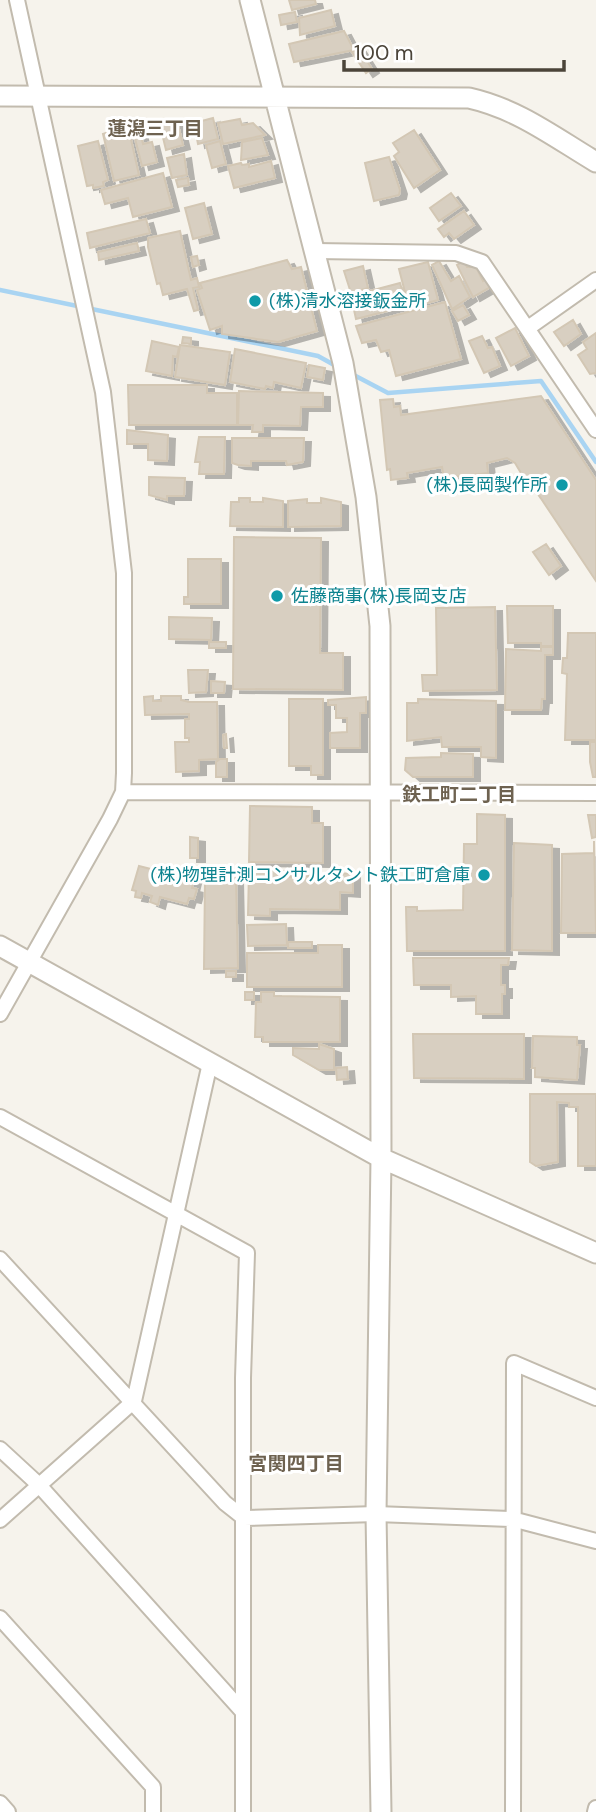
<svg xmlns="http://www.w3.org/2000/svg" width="596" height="1812" font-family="'DM Sans','Noto Sans JP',sans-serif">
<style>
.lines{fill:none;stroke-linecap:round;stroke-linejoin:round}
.stream{stroke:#a9d4f2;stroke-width:4.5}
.building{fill:#d8cfc1;stroke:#d3c7b4;stroke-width:2;filter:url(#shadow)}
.minor-casing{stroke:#c2bbae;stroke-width:18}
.tertiary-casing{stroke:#c2bbae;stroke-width:23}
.minor{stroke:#fff;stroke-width:14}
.tertiary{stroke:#fff;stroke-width:19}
.culture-dot{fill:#0f9aa8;stroke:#fff;stroke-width:2.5}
.labels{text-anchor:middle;stroke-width:6;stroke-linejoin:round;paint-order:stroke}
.culture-label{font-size:18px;fill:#0d838f;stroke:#fff;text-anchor:start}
.neighbourhood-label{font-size:19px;font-weight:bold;fill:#6e6250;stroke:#fff}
</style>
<defs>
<filter id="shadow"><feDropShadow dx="7" dy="4" stdDeviation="0" flood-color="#0004"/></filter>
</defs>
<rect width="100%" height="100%" fill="#f6f3ec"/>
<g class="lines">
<!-- stream -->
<path class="stream" d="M0,290l318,66 18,10
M350,373l38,20 153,-12 55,81"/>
</g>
<!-- building -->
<path class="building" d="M289,0h26l1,4 -24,6z
M331,10l4,16 -35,9 -1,-17z
M295,12l2,10 -16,3 -2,-10z
M344,31l10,19 -60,12 -5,-18z
M359,48l13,21 -6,4 -14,-21z
M137,118l6,26 9,-2 5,20 -15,4 -12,-47z
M213,118l5,21 -20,5 -4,-21z
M240,119l2,6 11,-2 12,12 -42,9 -5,-21z
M177,121l6,24 -17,5 -6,-25z
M128,126l11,49 -25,6 -11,-47z
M414,130l26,40 -26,18 -20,-32 5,-4 -6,-9z
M262,138l6,17 -27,5 1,-18z
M98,141l10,39 -5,2 1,4 -11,2v-3l-6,1 -9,-40z
M220,141l6,23 -14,4 -6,-23z
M184,154l3,21 -15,3 -5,-20z
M389,157l11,33 -1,5 -25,6 -9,-38z
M271,161l4,17 -41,10 -6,-22 13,-3 1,2 7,-1v3z
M163,173l9,34 -39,10 -5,-19 -23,6 -4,-14z
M188,178l1,7 -11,2 -2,-7z
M451,193l10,13 -22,15 -9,-13z
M204,203l8,31 -19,5 -8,-31z
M464,211l10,14 -20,14 -5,-6 -5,4 -6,-8z
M146,219l4,14 -60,15 -3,-15z
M180,231l11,49 6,-2 2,9 -6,1 5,22 -4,1 -7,-22 -24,6 -3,-12 -3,1 -9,-37v-9z
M137,243l2,8 -40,9 -1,-8z
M197,256l2,9 -6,2 -2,-10z
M287,260l5,9 9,-2 16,64 -39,11 -56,-8v-8l-12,4 -13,-40 5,-2 -2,-5z
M439,261l12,20 8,-5 11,21 -18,12 -20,-44z
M464,261l3,6h9l7,14 5,-3 4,8 -19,11 -16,-32z
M428,262l10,38 -29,8 -10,-39z
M363,266l5,22 -17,5 -7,-22z
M400,283l7,23 -51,13 -5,-23z
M445,302l16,57 -65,17 -7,-26 -8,2 -5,-12 -14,3 -6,-17z
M463,305l6,10 -11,6 -6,-10z
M573,320l8,14 -17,12 -10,-14z
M515,328l14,28 -18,10 -15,-28z
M596,333v40l-6,1 -12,-19 9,-6 -4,-7z
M482,336l6,12 4,-1 8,19 -16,7 -15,-32z
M183,337l8,1v6l-9,-1z
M152,341l27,6 -2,10 -4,-1 -1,20 -26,-5z
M180,345l50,7 -5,33 -50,-8z
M235,349l71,14 -5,25 -27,-6 -1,6 -7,-2 -1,3 -35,-7z
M309,365l16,3 -2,12 -16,-3z
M128,385h79v8h30v32h-108z
M239,391l84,2v14h-22l-1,19 -37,-1v7h-11l1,-7h-15z
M541,396l55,84v101l-60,-90 -3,2 -18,-30 -8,-5 -20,5 1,10 -44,5 -2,-11 -35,6 1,5 -17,2 -1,-11 -3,1 -7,-70 13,-1 1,8 6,-1 1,9z
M127,430l41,5 -1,26 -19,-1v-16h-21z
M199,437h26l-1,37h-25l1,-12h-5z
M232,438h72l-1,24 -16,3 -1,-4h-35v5l-13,-1 -6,-2z
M149,477l36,1 -1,18h-17v4l-18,-5z
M239,498h11v4h13v-4l20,3v26l-53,-1 1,-24h8z
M321,498l20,4v24l-53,1v-26l19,-2v4h14z
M234,537l87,1 -1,115h23v37l-110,-1z
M546,544l15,22 -12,9 -16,-23z
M188,559h33v45h-37v-7h4z
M507,606h46v40h-12v-3h-33z
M495,607l2,83 -74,1 -1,-16h15l-1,-67z
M169,617l43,1 -1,22 -42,-1z
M568,633h28v107h-31l2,-66 -5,-1 1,-15h4z
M209,642h17v6h-17z
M541,647h12v8h-8v44h-3l-1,11h-36l1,-61 35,2z
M188,670h20l-2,22 -17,1z
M211,681l14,1 -1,11h-13z
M153,696v5h8v-5h20v4l8,2h28l1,57 -19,1v11l-23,1 -1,-30h14v-4h-4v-19h4v-5l-44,1 -1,-18z
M366,697v16h-6v35h-30v-15l17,-1v-14h-11v-13h-8v-5z
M289,699h34v76h-12v-9h-22z
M418,699l78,2v57l-15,-1v-10h-39l-1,-10 -34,4v-38h11z
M226,734l1,14h-3l-1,-13z
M590,742h6v35h-3l-3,-15z
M441,753l32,1v23h-60l-8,-7 1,-12 35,-1z
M220,759h7v18h-11v-15z
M250,806l62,1v16h11v40l-74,-1z
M477,814l28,1v136h-98l-1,-44h11v4l46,-1 1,-66h13z
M588,815h8v22l-4,1z
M190,837l8,1v20h-8z
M594,841l2,92h-35l1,-79 32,-1z
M514,843l38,2v106l-40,-1z
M139,866l55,14 -2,8 5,1 -3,10 -5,-1 -2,6 -27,-7 -2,8 -8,-3 2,-6 -10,-3 -1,5 -6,-1 1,-6 -4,-1z
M249,871h41v6l63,-4v20l-13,-1v18l-70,-1v7l-22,-1z
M236,878l2,90 -34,1 1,-90z
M286,924l1,21 -39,1 -1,-21z
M288,942h24v6h-24z
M318,945h24v42h-95v-34h71z
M413,958h96l-1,7h-7v20h4v9h-3v20h-26v-18l-25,1v-12h-37z
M226,971h10v6h-10z
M245,992h9v8h-9z
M261,992h13v4l66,1v45h-77v-5h-8l1,-35h5z
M413,1034h111v45l-110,-1z
M533,1036l44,1v8h3l-3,35 -42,-3v-9h-3z
M319,1044l15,5v21h-15l-26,-15v-7l26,1z
M347,1067l1,12 -11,1 -1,-12z
M530,1094h66v72h-18v-59h-9v-4l-12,-1 1,60 -22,4 -6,-4z"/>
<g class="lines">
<!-- minor casing -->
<g class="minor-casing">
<path id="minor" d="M315,251l141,2 26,9 114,168
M528,328l68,-48
M123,792l473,1
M0,1014l110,-195 13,-27 1,-19v-200l-21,-181 -86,-392
M0,1117l247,136 -4,125v434
M0,1259l225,244 19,15 132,-4 136,5 84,22
M0,1449l38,35 205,228
M0,1520l134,-119 76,-338
M0,1618l153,169v25
M0,1803l8,9
M513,1812l1,-449 82,35
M595,1812l1,-4"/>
</g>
<!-- tertiary casing -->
<g class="tertiary-casing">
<path id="tertiary" d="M250,0l93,363 23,134 14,129 1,532 -5,356 5,298
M0,96l469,2c49,11 85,39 127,64
M0,946l381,212 215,95"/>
</g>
<!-- minor -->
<use href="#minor" class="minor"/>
<!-- tertiary -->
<use href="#tertiary" class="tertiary"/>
</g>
<!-- markers -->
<g class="culture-dot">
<circle cx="255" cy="301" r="7"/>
<circle cx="562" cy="485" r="7"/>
<circle cx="277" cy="596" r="7"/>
<circle cx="484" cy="875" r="7"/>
</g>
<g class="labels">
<!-- culture labels -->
<g class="culture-label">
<text x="269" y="307">(株)清水溶接鈑金所</text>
<text x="548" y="491" text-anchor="end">(株)長岡製作所</text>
<text x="291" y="602">佐藤商事(株)長岡支店</text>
<text x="470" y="881" text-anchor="end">(株)物理計測コンサルタント鉄工町倉庫</text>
</g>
<!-- neighbourhood labels -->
<g class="neighbourhood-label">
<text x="155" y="135">蓮潟三丁目</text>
<text x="459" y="801">鉄工町二丁目</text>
<text x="296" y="1470">宮関四丁目</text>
</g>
</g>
<!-- scale -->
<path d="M344 60v10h220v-10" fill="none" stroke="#4b4439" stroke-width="3.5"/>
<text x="354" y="60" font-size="21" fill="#4b4439" stroke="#ffffff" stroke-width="5" paint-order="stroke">100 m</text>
</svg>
